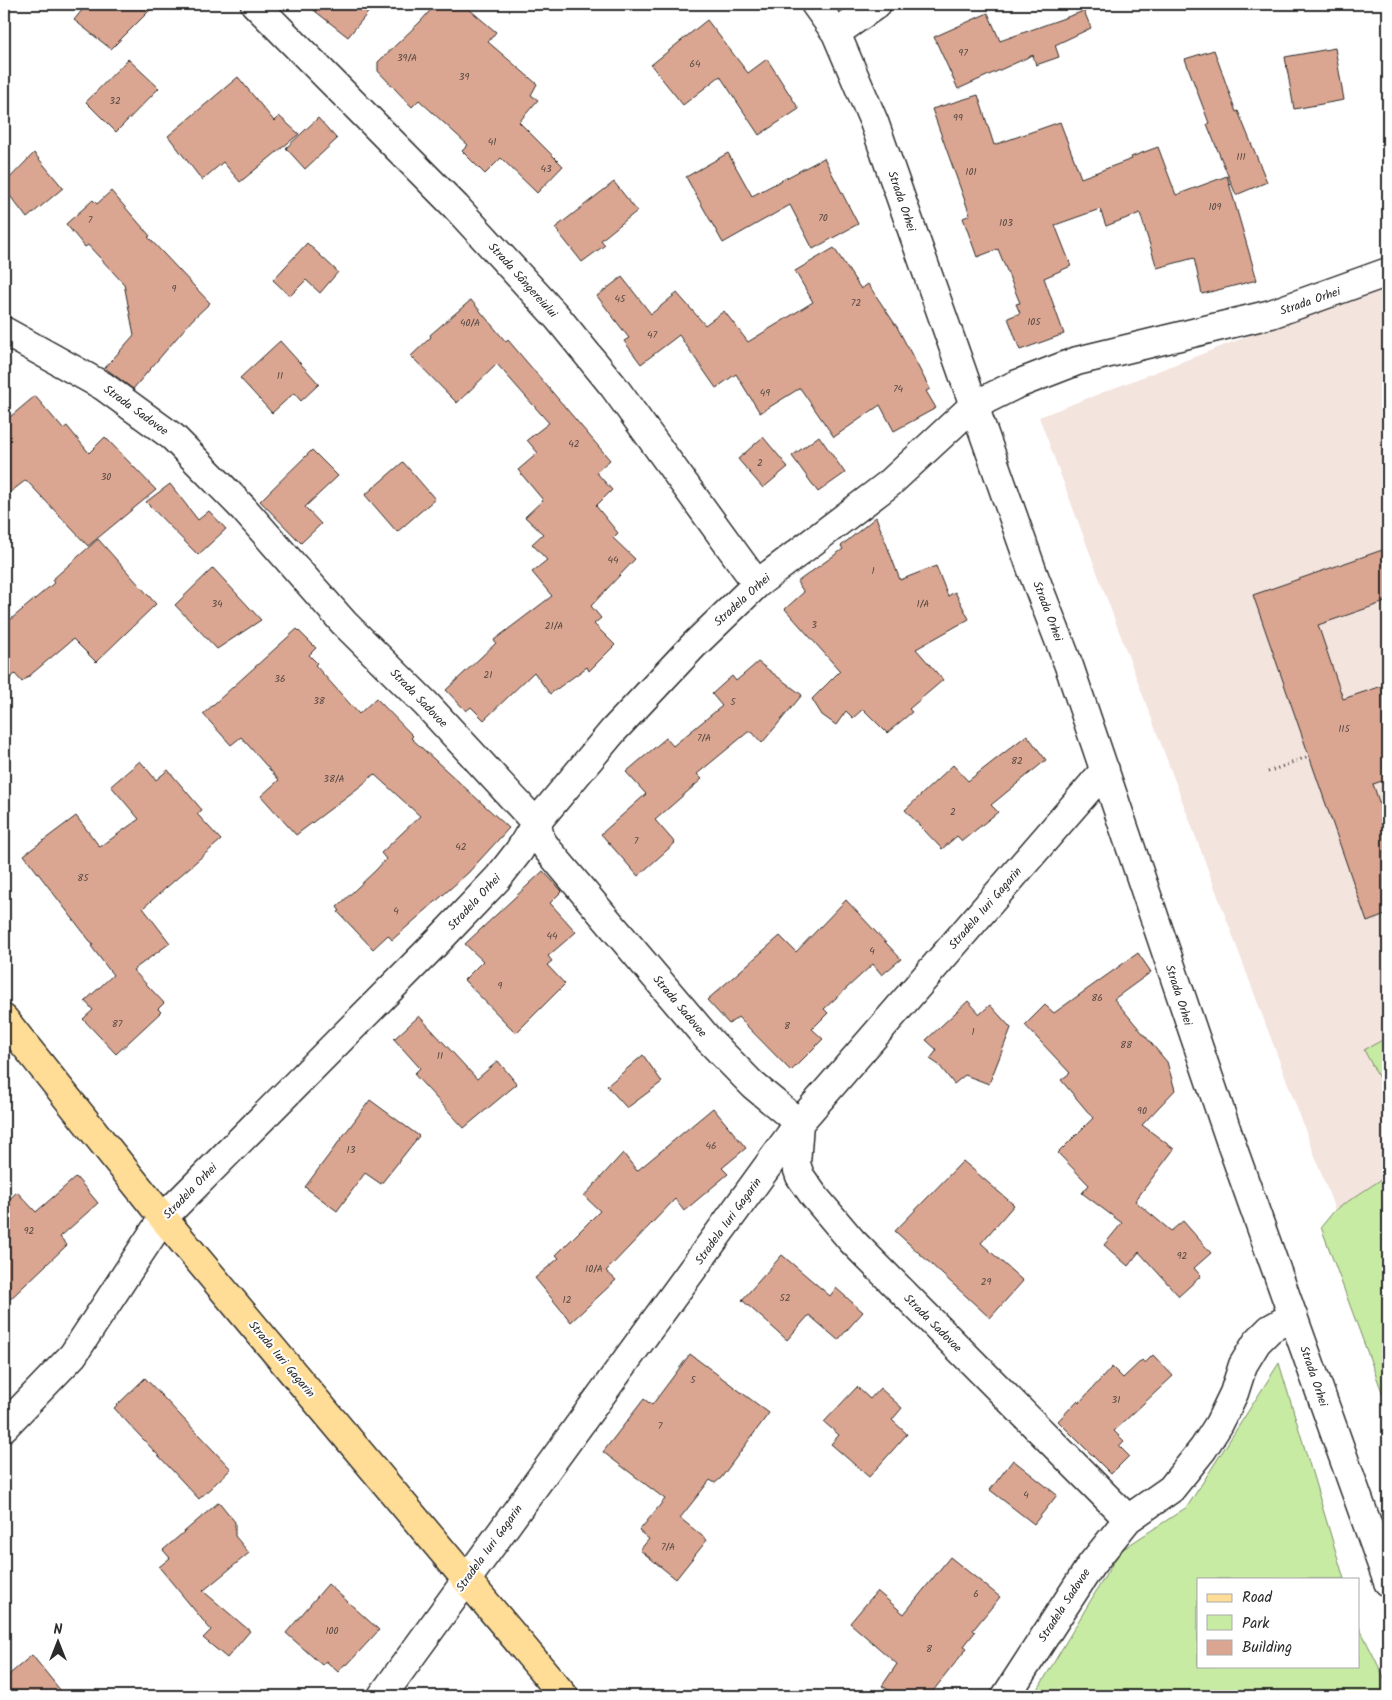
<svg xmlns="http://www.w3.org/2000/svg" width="1392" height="1700" font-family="Kalam,sans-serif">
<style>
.built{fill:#f4e4de}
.green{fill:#c8eba4;stroke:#7a8b68}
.building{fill:#dba691;stroke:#2b2b2b}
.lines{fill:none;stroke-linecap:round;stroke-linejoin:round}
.minor-casing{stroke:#2b2b2b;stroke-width:31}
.major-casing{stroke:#2b2b2b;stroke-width:31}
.path{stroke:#2b2b2b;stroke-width:3;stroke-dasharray:1 4;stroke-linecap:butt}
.minor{stroke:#fff;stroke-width:28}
.major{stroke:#ffdd96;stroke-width:28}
.labels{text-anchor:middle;stroke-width:4;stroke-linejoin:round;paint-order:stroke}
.number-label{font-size:10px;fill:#574a44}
.street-label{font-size:12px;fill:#2b2b2b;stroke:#fff}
</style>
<rect width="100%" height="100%" fill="#fff"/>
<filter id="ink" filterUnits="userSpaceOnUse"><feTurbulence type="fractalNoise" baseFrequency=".02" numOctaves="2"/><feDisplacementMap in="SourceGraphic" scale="10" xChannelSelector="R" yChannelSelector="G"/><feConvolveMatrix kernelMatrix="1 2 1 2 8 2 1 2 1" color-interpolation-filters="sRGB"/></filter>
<g filter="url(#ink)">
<!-- built -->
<path class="built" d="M1388,282v893l-53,35 -296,-793z"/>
<!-- green -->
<path class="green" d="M1388,1037v58l-24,-45z
M1388,1175v233l-67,-181 14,-17z
M1279,1363l65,216h-146v87h160v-41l30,60v11h-354l86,-145 67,-44z"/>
<!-- building -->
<path class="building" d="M87,4h69l-45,45 -37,-29z
M306,4h69l-27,33z
M436,4h27l33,28 -8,10 49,42 -6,11 7,5 -19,22 44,44 -26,27 -36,-35 -16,16 -23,-23 6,-6 -49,-45 -7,7 -34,-36v-9l42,-40z
M1084,11l7,17 -36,17 4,12 -23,8 -3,-10 -75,34 -24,-52 54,-24 12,28z
M707,20l41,53 19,-14 32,50 -40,26 -39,-59 -37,29 -32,-40z
M1335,48l9,52 -50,9 -9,-52z
M1214,50l22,62 2,-1 29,71 -31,13 -29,-71 2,-1 -24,-64z
M128,59l31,29 -43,44 -30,-30z
M238,77l36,44 5,-5 20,18 -59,48 -17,-20 -21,18 -34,-44z
M978,95l16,50 66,-23 21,56 51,-19 -1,-2 27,-10 18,48 51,-19 30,104 -55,14 -8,-36 -37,10 -17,-55 -34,13 -6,-17 -45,16 16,41 -27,12 20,56 -44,16 -12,-32 12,-5 -4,-9 4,-1 -22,-54 -21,8 -14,-39 7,-3 -38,-106z
M318,118l19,21 -32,30 -19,-21z
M34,153l29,35 -36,30 -23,-30v-4z
M728,153l24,43 72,-38 34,66 -45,25 -23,-44 -67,38 -37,-66z
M614,182l23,29 -36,29 4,5 -23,17 -27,-34z
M111,191l39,45 -2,1 62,66 -18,17 -59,69 -28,-21 29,-33 -10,-51 -36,-39 -3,2 -19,-23 27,-24 4,4z
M307,243l31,29 -18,21 -14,-13 -16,16 -17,-16z
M834,248l27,41 7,-5 29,43 33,62 -4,2 10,17 -42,23 -14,-26 -46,32 -34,-49 -40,25 -24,-39 -20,14 -37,-53 -38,29 -17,-23 5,-3 -32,-42 25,-19 29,37 26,-21 28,32 19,-14 24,31 65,-40 -18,-31z
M471,300l35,42 2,-2 102,120 -14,12 16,18 -16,16 22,27 -5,5 22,21 -44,47 10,12 -7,6 21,21 -26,26 -2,-4 -37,27 -16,-22 -50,48 -13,-13 -5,4 -20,-21 50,-47 -2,-3 58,-44 -20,-24 15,-12 -15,-16 11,-10 -18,-17 18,-17 -25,-30 20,-17 -11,-13 22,-17 -52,-59 -40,39 -46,-47 20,-19 -1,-2z
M280,341l39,43 -18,17 -7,-8 -22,20 -32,-35z
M35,396l28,33 4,-3 22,27 16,-16 51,53 -68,56 -62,-66 -22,17v-75z
M819,436l26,37 -27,19 -26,-36z
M763,437l25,30 -25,21 -25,-29z
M312,450l26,26 -33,31 16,17 -20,19 -41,-42z
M403,462l32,37 -38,33 -32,-37z
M170,484l28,36 11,-9 17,18 -28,26 -52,-53z
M876,517l24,63 36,-14 12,30 7,-4 14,27 -53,30 27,31 -34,29 3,3 -25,21 -24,-24 -10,9 -7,-7 -10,14 -14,-10 -10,-16 28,-28 -55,-62 19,-17 -7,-10 46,-33 -2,-3z
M98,539l58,65 -60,58 -23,-23 -51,43 -7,-8 -11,9v-58l50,-42 -2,-3z
M1388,548v53l-70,24 25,74 45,-15v95l-15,5 15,44v86l-21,8 -114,-327z
M213,568l48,52 -44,29 -42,-44z
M297,629l19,19 -7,7 8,8 -2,2 44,49 17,-16 37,38 -2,2 98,90 -41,45 -76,67 -4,-5 -15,14 -35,-37 2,-1 -3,-4 39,-37 10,-11 -5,-6 39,-37 -46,-42 -12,11 -66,50 -35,-39 18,-16 -38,-43 -10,8 -28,-31z
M758,662l44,33 -40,48 -10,-11h-4l-51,42 5,5 -47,41 20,23 -37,33 -37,-42 45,-40 -20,-22 40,-34 7,8 49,-40 -10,-12 20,-18 4,5z
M1027,735l19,25 -55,45 7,7 -36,29 -5,-5 -15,13 -37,-39 48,-45 15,16z
M140,761l16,19 12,-10 34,40 -5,4 24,26 -78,68 27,35 -37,27 31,33 -6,6 3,3 -45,42 -33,-35 10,-9 -8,-9 28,-26 -22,-29 2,-1 -69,-90 52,-39 24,31 39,-28 -28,-33z
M543,871l19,20 -12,12 26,29 -28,24 4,5 -5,4 18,19 -49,49 -52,-53 19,-19 -18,-17z
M846,900l55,59 -19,16 -9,-11 -49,45 4,4 -16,16 11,10 -32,32 -53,-54 -9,7 -22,-24 73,-64 16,16z
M1138,953l13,19 -37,27 53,63 8,28 -33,35 32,24 -39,52 36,30 12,-10 28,32 -17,15 7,8 -22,20 -40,-44 -11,14 -24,-21 18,-22 -40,-30 7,-8 -31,-32 35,-35 -32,-38 9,-7 -45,-48 20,-20 9,8z
M968,1001l12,13 10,-9 21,23 -22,56 -24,-9 -11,9 -15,-19 -9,-6 7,-9 -11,-10z
M419,1016l58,63 21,-18 19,23 -53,44 -50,-54 6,-6 -26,-29z
M643,1055l19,27 -35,26 -20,-22z
M370,1100l49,36 -38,48 -16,-11 -28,38 -32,-24z
M713,1108l33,40 -24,20 6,6 -44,37 -9,-12 -69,72 10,9 -45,42 -36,-44 24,-20 -3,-3 44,-44 -16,-15 39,-43 14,18z
M963,1161l51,44 -33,38 42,38 -33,37 -95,-87z
M76,1177l22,26 -38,34 7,8 -63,60v-101l13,-12 19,20z
M782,1255l48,41 6,-8 27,24 -25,28 -29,-25 -22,25 -45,-40z
M690,1354l79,59 -48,65 -6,5 -5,-3 -30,38 27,22 -31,39 -36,-29 9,-11 -10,-8 26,-32 -62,-47 41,-53 8,6z
M1153,1355l20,21 -59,55 10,10 -5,5 10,10 -18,18 -53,-53 19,-20 2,2 33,-36 11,11 19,-18 3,3z
M145,1378l86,91 -32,30 -85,-91z
M857,1387l13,12 10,-11 22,20 -10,12 15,14 -38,43 -38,-33 8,-9 -15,-13z
M1013,1460l44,35 -23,29 -44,-34z
M219,1502l16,20v14l14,17 -46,38 47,40 -23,27 -24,-20 8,-8 -52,-63 11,-9 -7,-8z
M950,1557l50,40 -27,33 2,2 -11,14 3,2 -38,48h-30l-17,-10 15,-22 -47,-41 27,-32 27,23z
M328,1584l51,46 -32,35 -2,-1 -7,8 -12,-11 -4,4 -36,-32z
M32,1655l33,41h-61v-17z"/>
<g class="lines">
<!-- minor casing -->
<g class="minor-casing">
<path id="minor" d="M255,4l201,203 101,110 57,70 143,197
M815,4l21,29 38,89 159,451 36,93 163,480 156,436
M836,33l41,-29
M4,331l99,55 70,51 70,71 101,115 82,81 110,119 5,17 7,10 160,189 45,46 46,38 -3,41 4,12 14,20 38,45 276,278
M4,1427l69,-72 90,-137 277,-279 58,-61 21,-27 17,-28 77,-92 81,-86 63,-61 133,-101 83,-77 42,-21 62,-24 194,-47 117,-42
M382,1696l417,-573 306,-353
M1006,1696l85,-131 37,-46 43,-30 32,-40 16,-25 15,-31 9,-28 14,-23 13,-13 23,-13"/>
</g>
<!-- major casing -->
<g class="major-casing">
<path id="major" d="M4,1019l159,199 401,478"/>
</g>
<!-- path -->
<path class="path" d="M1268,772l41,-16"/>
<!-- minor -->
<use href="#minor" class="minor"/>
<!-- major -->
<use href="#major" class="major"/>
</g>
</g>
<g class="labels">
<!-- number labels -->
<g class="number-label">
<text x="963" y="56">97</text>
<text x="407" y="61">39/A</text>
<text x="695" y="67">64</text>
<text x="464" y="80">39</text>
<text x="115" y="104">32</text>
<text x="958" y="121">99</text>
<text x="492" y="145">41</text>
<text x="1241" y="160">111</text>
<text x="546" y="172">43</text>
<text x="971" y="175">101</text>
<text x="1215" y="210">109</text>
<text x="823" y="221">70</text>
<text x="90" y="223">7</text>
<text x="1006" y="226">103</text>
<text x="174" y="292">9</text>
<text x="620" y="302">45</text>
<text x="856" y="306">72</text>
<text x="1034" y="325">105</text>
<text x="470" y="326">40/A</text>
<text x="652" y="338">47</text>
<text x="280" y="379">11</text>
<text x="898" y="392">74</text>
<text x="765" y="396">49</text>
<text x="574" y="447">42</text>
<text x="760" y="466">2</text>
<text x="106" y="480">30</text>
<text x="613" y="563">44</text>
<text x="873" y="574">1</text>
<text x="217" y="607">34</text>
<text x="923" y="607">1/A</text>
<text x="814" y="628">3</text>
<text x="554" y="629">21/A</text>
<text x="488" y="678">21</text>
<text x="280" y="682">36</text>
<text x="319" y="704">38</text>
<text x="733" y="705">5</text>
<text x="1344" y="732">115</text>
<text x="704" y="741">7/A</text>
<text x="1017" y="764">82</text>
<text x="334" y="782">38/A</text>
<text x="953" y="815">2</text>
<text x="636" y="844">7</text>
<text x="461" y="850">42</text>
<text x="83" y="881">85</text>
<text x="396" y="914">4</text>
<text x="552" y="939">44</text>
<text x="872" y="954">4</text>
<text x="500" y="989">9</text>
<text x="1097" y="1001">86</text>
<text x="117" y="1027">87</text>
<text x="787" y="1029">8</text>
<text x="973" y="1035">1</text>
<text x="1126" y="1048">88</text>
<text x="440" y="1059">11</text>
<text x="1142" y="1114">90</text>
<text x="711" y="1149">46</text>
<text x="351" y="1153">13</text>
<text x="29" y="1234">92</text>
<text x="1182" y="1259">92</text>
<text x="594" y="1272">10/A</text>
<text x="986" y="1285">29</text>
<text x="785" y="1301">52</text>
<text x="567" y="1303">12</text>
<text x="693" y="1383">5</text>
<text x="1116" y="1403">31</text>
<text x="660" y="1429">7</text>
<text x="1026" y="1498">4</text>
<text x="668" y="1550">7/A</text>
<text x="976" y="1597">6</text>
<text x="332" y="1634">100</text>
<text x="929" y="1652">8</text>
</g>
<!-- street labels -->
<g class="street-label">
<text transform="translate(902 201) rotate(71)" y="4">Strada Orhei</text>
<text transform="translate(523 280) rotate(48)" y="4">Strada Sângereiului</text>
<text transform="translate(1310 301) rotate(-19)" y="4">Strada Orhei</text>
<text transform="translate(136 410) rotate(36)" y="4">Strada Sadovoe</text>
<text transform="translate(742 600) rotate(-42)" y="4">Stradela Orhei</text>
<text transform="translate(1048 611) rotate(69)" y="4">Strada Orhei</text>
<text transform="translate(419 698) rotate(46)" y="4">Strada Sadovoe</text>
<text transform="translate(474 902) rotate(-47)" y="4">Stradela Orhei</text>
<text transform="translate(985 908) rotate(-49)" y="4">Stradela Iuri Gagarin</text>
<text transform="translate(1179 995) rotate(72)" y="4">Strada Orhei</text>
<text transform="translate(680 1006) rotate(50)" y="4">Strada Sadovoe</text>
<text transform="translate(190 1191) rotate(-46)" y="4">Stradela Orhei</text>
<text transform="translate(728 1221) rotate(-54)" y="4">Stradela Iuri Gagarin</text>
<text transform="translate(933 1323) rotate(45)" y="4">Strada Sadovoe</text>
<text transform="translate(282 1359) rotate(50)" y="4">Strada Iuri Gagarin</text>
<text transform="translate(1314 1376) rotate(71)" y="4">Strada Orhei</text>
<text transform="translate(489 1548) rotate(-54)" y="4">Stradela Iuri Gagarin</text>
<text transform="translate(1064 1605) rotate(-57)" y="4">Stradela Sadovoe</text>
</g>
</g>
<!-- margin -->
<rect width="1392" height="1700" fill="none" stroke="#fff" stroke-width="20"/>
<rect x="10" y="10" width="1372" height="1680" fill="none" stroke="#2b2b2b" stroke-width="2" filter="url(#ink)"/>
<!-- legend -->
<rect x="1197" y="1578" width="162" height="90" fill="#ffffff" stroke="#aaaaaa"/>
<rect x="1207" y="1594" width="25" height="8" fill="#ffdd96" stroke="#aaaaaa"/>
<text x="1242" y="1602" font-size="15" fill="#2b2b2b">Road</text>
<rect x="1207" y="1615" width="25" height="15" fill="#c8eba4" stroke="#aaaaaa"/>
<text x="1242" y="1628" font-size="15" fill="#2b2b2b">Park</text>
<rect x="1207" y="1640" width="25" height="15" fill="#dba691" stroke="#aaaaaa"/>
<text x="1242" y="1652" font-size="15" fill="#2b2b2b">Building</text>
<!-- north arrow -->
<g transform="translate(58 1642)" stroke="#ffffff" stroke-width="4" paint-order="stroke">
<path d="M0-4L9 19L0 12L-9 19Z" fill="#2b2b2b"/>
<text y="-8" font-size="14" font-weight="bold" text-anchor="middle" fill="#2b2b2b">N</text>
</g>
</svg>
